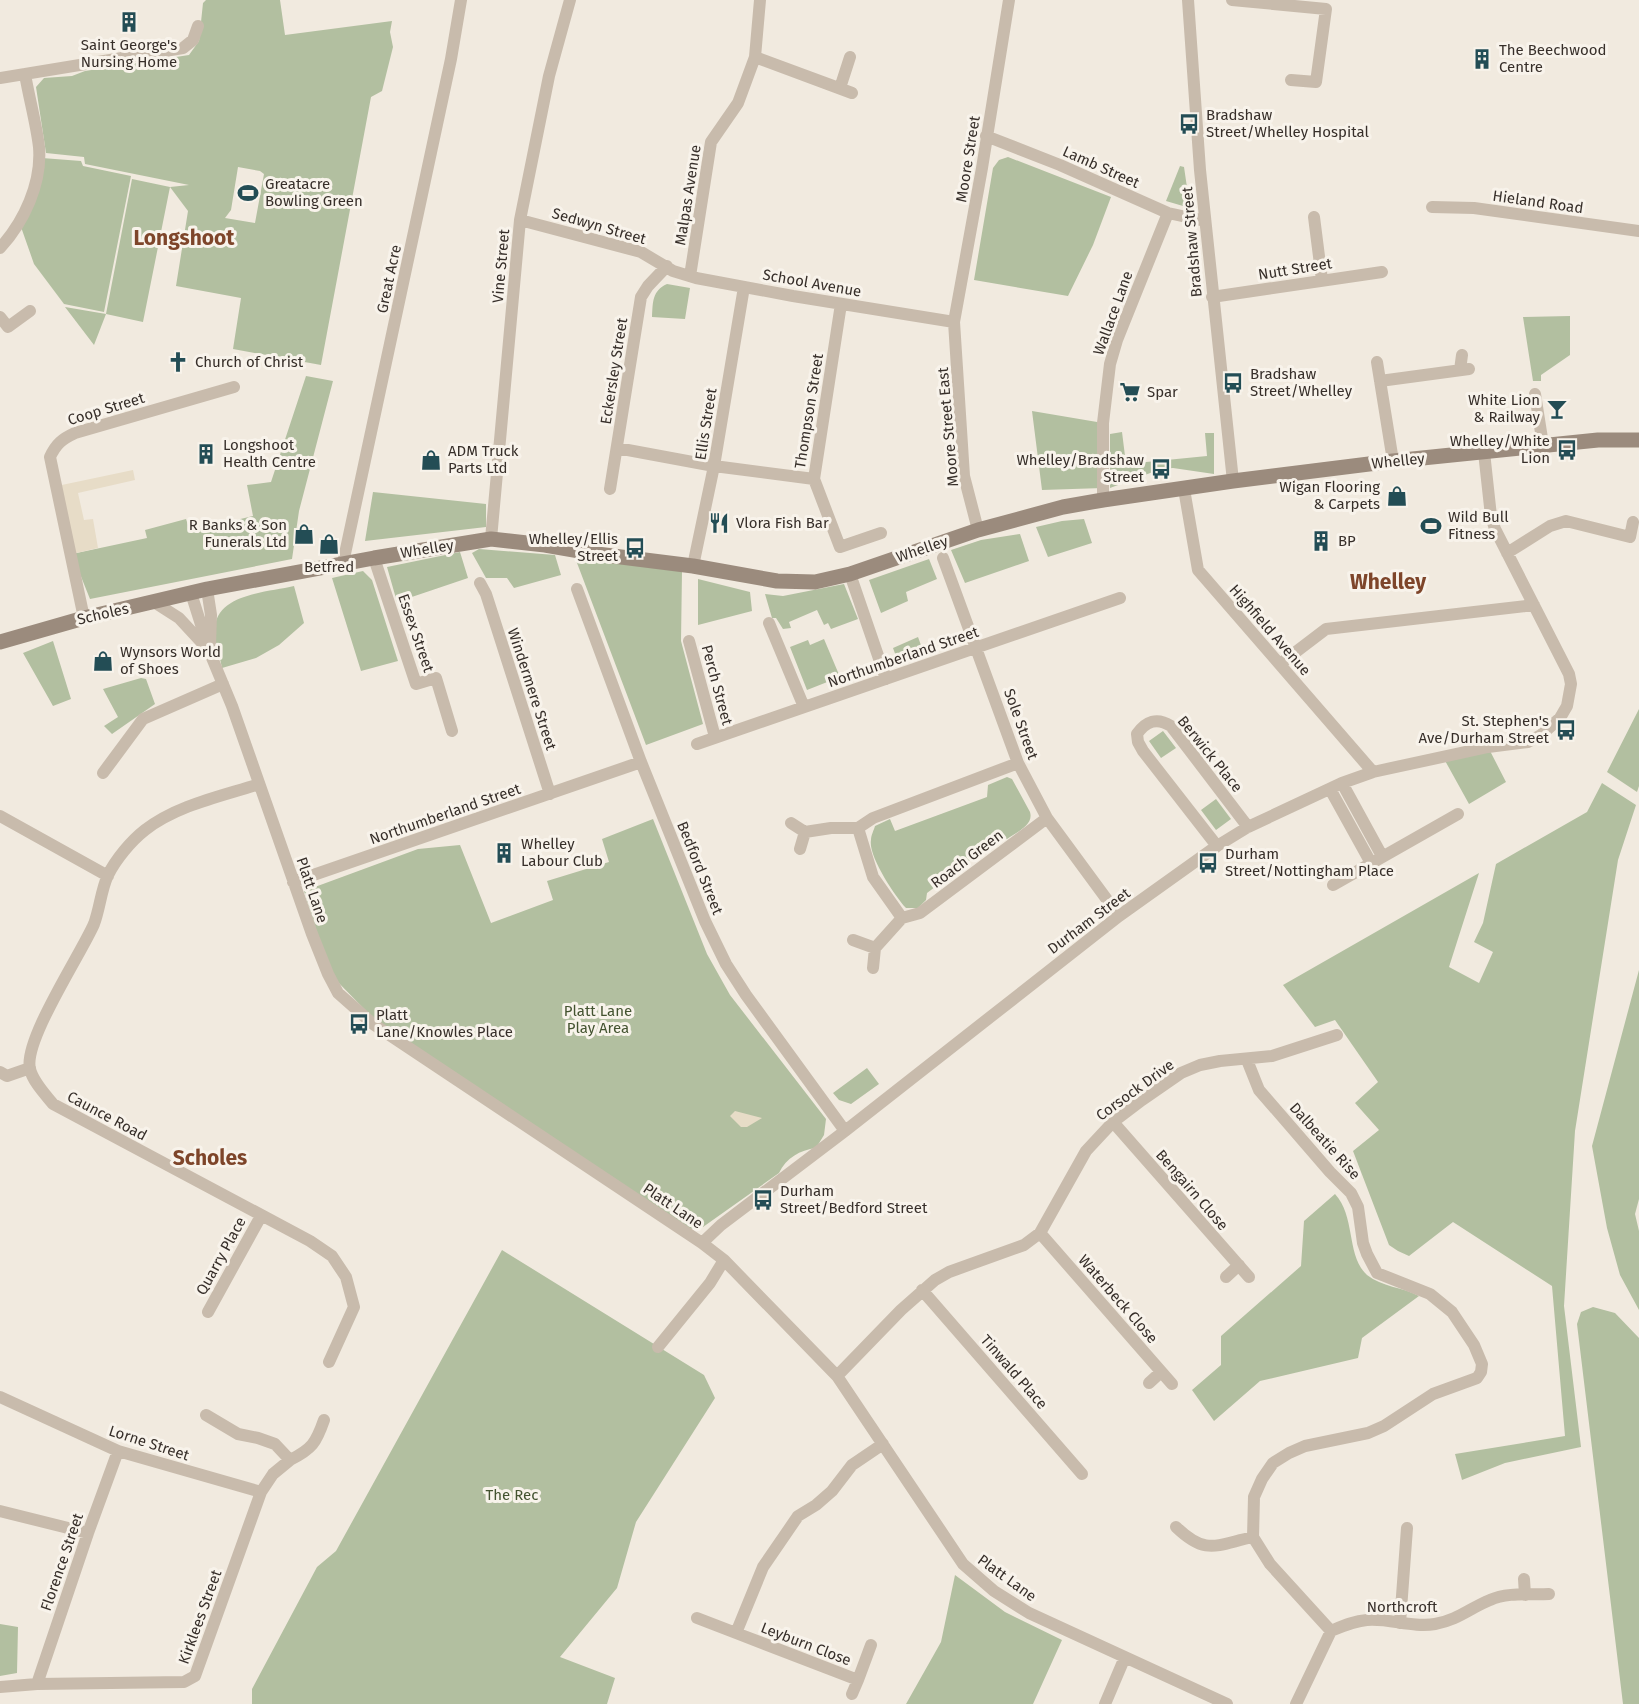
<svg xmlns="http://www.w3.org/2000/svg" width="1639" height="1704" font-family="'Fira Sans',sans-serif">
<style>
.green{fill:#b2bfa0;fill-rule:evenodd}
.plaza{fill:#e7dcc7}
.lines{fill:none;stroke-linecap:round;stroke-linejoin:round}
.street{stroke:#c8bbac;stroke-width:12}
.secondary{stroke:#9b8b7d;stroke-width:15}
.labels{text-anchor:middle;stroke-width:6;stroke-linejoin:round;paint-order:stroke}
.poi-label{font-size:15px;fill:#372f2a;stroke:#f8f3eb;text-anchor:start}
.street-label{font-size:15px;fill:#372f2a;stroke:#f8f3eb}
.park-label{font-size:15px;fill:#435330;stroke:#f8f3eb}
.district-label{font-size:21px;font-weight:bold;fill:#7e452a;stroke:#f8f3eb}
</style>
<rect width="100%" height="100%" fill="#f1eadf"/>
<!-- green -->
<path class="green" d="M206,0h74l5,35 107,-14 -2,11 3,15 -11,44 -11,6 -50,268 -88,-16 8,-51 -65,-12 12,-75 -18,-24 -27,135 -37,-8 -12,31 -29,-38 41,7 26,-135 38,8 19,-2 -104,-21 -1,-7 -38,-4 -10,-66 8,-9 28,-2 13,-5 104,-16 10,-14 4,-38zM238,167l22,4 4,3 -9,49 -30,-5 6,-8z
M1008,157l103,40 -18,48 -25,51 -94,-16 19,-112 6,-8z
M42,158l39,3 2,5 48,10 -27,136 -40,-8 -30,-40 -13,-37z
M1180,166l4,1 5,34 -6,5 -17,-5z
M667,284l23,4 -5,31 -33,-2c1,-15 0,-26 15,-33z
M1570,316v39l-29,20v6h-8l-10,-64z
M306,376l27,5 -34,130 -7,48 -202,40 -18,-45 75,-16 -2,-8 41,-11 4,12 63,-15 -6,-31 24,-3z
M1032,411l71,12v65l-61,2z
M1122,432l4,32 81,-8 -2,-23h9v41l-41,-6 -12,1 -51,19v-54z
M373,492l113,12v23l-121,14z
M1084,519l8,24 -44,14 -12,-30 26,-6z
M1020,534l9,27 -64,22 -14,-33 30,-10z
M479,549l76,6 6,20 -47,13 -7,-10h-21l-14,-25z
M460,552l8,26 -71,24 -10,-35z
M574,555l108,16 -1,70 22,83 -57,21z
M929,559l8,20 -31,13 2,9 -27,12 -12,-33z
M363,571l9,9 26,81 -37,10 -29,-93z
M698,579l52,13 2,19 -54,14z
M844,584l14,35 -27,10 -3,-6 -4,2 -7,-15 -28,12 2,6 -8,1 -7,-11h-4l-7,-24 18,2z
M294,586l10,37 -25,22 -23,13 -34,10c-2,-11 -6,-22 -7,-33 -4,-41 49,-42 79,-49z
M918,637l4,11 -25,11 -4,-11z
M824,639l16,38 -33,13 -17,-43 18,-7 2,5z
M53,641l18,58 -18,7 -30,-53z
M141,678l5,1 9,25 -43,30 -8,-8 14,-9 -15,-28z
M1639,709v77l-2,6 -30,-20z
M1163,731l13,17 -15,10 -12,-17z
M1488,747l18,35 -37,22 -26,-47z
M1007,777l5,2 18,33c4,13 -13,20 -23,27l-7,-1 -73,55 -1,7 -8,8h-12c-11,-12 -38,-52 -35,-68 0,-5 3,-10 4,-14l15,-7 5,12 92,-34 1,-12z
M1602,783l34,22 -18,55 -43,271 -11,175 17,141 -76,16 -43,17 -7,-26 110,-18 -13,-150 -99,-64 -44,34 -11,-5 -9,-6 -36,-94 26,-21 -24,-27 23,-21 -43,-62 -20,7 -32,-42 196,-112 -30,94 30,16 14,-31 -19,-10 9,-19 13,-59 91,-52z
M1216,799l15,20 -15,11 -15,-20z
M653,819l54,135 23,41 96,124 -2,16 -8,13c-16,2 -30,10 -37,25l-76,54 -13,2 -315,-209 -45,-46 -26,-83 114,-42 42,-4 31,78 62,-23 -6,-19 62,-19 -7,-23z
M1639,970v229l-4,15 4,17v79l-19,-35 -13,-47 -15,-82z
M867,1068l12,16 -28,20 -12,-4 -6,-7z
M1335,1194c21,23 11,62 32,81 15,12 35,12 52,21l-57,42 -4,20 -98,23 -46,40 -22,-31 29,-25v-29l80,-70 3,-45z
M502,1250l202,125 11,23 -79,124 -19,66 -57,69 55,21 -8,26h-355v-15l65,-122 19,-16z
M1593,1307l22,6 24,25v366h-16l-46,-380 4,-12z
M955,1575l50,37 57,28 -29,64h-127l35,-62z
M0,1624l18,3 -1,46 -17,3z"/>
<!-- plaza -->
<path class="plaza" d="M133,470l2,10 -57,13 6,27 9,-1 5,29 -26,6 -15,-68z
M735,1111l27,7 -15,9h-6l-11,-11z"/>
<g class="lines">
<!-- street -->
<path class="street" d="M1188,0l12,170 33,311
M1232,0l94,9 -10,73 -25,-2
M755,57l97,36
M0,78l183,-30 10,-8 5,-14
M840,88l10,-31
M986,136l74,29 108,48 37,8
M1432,207l42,1 165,23
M1314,217l8,63
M520,220l121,32 32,19 23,7 97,18 161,26
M0,248c24,-26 42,-65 39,-101 -3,-25 -10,-49 -14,-73
M690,276l21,-134 27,-39 17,-46 5,-57
M1212,297l170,-25
M841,304l-27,175 26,68 41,-14
M0,317l8,10 22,-16
M1377,362l16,99
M1460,370l2,-15
M1380,381l89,-12
M1535,394l8,51
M617,448l97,18 100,13
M610,489l31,-192 7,-11 19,-20
M1184,489l14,81 175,202
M1103,500v-77l7,-59 7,-24 51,-127
M978,530l-14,-54 -10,-154 28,-154 27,-168
M491,539l29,-319 29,-144 21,-76
M1507,553l43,-27 16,-5 64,16 3,-15
M374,558l42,126 20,-6 16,53
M943,558l75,205 29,55 72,98
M343,563l108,-504 10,-59
M693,566l21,-100 30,-179
M850,574l36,105
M480,583l6,11 64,200
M207,589l4,26 -1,30
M577,589l64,173 64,159 21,43 20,31 99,136
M191,593l19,60 22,53 80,228 16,40 10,19 35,31 329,219 22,17 113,116 126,188 31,27 35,22 198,91
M154,602l25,16 25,27
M84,618l-34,-161c6,-13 12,-18 25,-24l159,-46
M769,623l35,84
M689,641l26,96
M1280,664l46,-35 208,-24
M697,744l423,-146
M103,773l40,-54 80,-35
M1342,783l40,73
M259,784c-37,12 -82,21 -114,46 -14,11 -29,29 -37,45 -7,15 -8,33 -14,49 -13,30 -71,117 -64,145 3,13 15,25 23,35l257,137 22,15 14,21 8,30 -25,55
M1330,789l41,74
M0,816l108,60
M791,823l14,9 26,-4h27l15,-10 145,-55
M858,828l15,49 29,41
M1217,846l-74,-95 -5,-9 -1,-8c9,-13 20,-17 34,-8l77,101
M800,849l5,-17
M293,882l348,-120
M1333,885l125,-71
M853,940l22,8 27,-30 18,-5 127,-95
M873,968l2,-20
M1247,1060l12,30 71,82 21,21 7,14 5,36 4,11 10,19 53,21 22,18 22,33 8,19 -1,8 -4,6 -44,16 -49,32 -16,7 -63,13 -16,7 -16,10 -11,16 -8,18 -1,40 17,27 61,67
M0,1072l7,4 23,-8
M1113,1122l136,155
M1040,1233l132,151
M702,1243l19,-18 124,-94 274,-215 98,-70 31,-19 94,-44 31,-11 115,-25 40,-5 13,-7 19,-17 7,-12 4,-22 -2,-10 -74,-145 -4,-13 -7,-64
M1226,1277l13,-12
M922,1290l160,184
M208,1312l53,-96
M658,1347l52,-64 14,-23
M837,1376l64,-66 34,-30 14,-8 75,-27 16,-12 46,-82 27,-29 29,-22 39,-27 19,-8 20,-4 52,-5 65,-21
M1149,1383l12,-11
M0,1397l118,54 143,41
M290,1460c22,-11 26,-17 34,-40
M0,1511l88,22
M1176,1527c30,29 40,18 77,10
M1524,1579l1,16
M697,1618l39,15
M1400,1623l7,-95
M871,1645l-13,35 -122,-47 27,-66 35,-51 18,-11 16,-14 20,-26 31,-21
M37,1684l51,-151 30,-82
M0,1687l37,-3 147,-2 11,-6 66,-184 12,-18 17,-14 -15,-16 -17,-6 -20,-4 -32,-19
M852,1694l6,-14
M1105,1704l20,-47
M1296,1704l35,-73c12,-5 23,-10 36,-11 22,-2 46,8 68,4 23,-4 35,-16 55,-24 17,-8 41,-5 59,-6"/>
<!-- secondary -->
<path class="secondary" d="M0,642l84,-24 123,-29 167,-31 117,-19 54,6 52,9 96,12 84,15 38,1 35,-8 128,-44 85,-23 40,-7 130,-19 160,-20 205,-21h41"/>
</g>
<!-- icons -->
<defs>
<g id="building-bare" transform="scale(1.62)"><path d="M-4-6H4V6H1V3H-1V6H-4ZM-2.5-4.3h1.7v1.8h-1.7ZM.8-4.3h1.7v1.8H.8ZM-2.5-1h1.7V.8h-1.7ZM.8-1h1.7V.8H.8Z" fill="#234d55" stroke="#f8f3eb" stroke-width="2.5" paint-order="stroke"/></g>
<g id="bus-bare" transform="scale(1.62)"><path d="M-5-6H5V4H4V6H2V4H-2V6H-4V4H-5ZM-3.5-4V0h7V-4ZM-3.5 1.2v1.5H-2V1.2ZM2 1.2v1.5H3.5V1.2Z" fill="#234d55" stroke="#f8f3eb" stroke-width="2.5" paint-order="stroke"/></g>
<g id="stadium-bare" transform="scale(1.62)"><path d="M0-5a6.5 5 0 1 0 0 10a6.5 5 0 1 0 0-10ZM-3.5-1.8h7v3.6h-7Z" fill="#234d55" stroke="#f8f3eb" stroke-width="2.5" paint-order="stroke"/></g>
<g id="church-bare" transform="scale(1.62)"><path d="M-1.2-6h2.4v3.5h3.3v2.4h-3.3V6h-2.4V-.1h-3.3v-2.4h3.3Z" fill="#234d55" stroke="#f8f3eb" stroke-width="2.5" paint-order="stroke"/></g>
<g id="supermarket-bare" transform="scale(1.62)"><path d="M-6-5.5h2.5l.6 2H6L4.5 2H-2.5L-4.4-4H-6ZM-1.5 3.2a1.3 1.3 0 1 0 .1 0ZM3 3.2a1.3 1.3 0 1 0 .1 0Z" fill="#234d55" stroke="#f8f3eb" stroke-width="2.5" paint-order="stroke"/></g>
<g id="bar-bare" transform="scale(1.62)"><path d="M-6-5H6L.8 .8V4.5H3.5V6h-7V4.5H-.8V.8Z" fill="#234d55" stroke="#f8f3eb" stroke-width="2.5" paint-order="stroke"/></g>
<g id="shop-bare" transform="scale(1.62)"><path d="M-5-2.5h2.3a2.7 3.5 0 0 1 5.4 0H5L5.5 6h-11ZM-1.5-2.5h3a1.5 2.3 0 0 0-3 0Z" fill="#234d55" stroke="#f8f3eb" stroke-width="2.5" paint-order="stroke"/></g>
<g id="restaurant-bare" transform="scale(1.62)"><path d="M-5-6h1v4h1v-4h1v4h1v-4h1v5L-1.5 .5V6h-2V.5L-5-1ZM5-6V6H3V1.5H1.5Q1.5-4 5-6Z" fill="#234d55" stroke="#f8f3eb" stroke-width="2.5" paint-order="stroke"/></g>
</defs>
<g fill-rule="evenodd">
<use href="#building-bare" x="129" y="22"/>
<use href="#building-bare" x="1482" y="59"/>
<use href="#bus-bare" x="1189" y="124"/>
<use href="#stadium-bare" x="248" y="193"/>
<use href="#church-bare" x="178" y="362"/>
<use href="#bus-bare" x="1233" y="383"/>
<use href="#supermarket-bare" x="1130" y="392"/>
<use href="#bar-bare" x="1557" y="409"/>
<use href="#bus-bare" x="1567" y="450"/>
<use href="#building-bare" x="206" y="454"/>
<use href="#shop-bare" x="431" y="460"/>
<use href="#bus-bare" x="1161" y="469"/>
<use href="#shop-bare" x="1397" y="496"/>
<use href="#restaurant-bare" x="719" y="523"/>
<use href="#stadium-bare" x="1431" y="526"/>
<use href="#shop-bare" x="304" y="534"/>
<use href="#building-bare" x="1321" y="541"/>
<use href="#shop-bare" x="329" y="544"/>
<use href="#bus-bare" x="635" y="548"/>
<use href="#shop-bare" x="103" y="661"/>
<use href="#bus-bare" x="1566" y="730"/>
<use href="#building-bare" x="504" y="853"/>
<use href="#bus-bare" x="1208" y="863"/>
<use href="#bus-bare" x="359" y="1024"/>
<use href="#bus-bare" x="763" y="1200"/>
</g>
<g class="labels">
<!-- poi labels -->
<g class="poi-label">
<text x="129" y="50" text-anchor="middle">Saint George's<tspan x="129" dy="17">Nursing Home</tspan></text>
<text x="1499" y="55">The Beechwood<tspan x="1499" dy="17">Centre</tspan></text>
<text x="1206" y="120">Bradshaw<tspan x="1206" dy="17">Street/Whelley Hospital</tspan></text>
<text x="265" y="189">Greatacre<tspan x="265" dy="17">Bowling Green</tspan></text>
<text x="195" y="367">Church of Christ</text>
<text x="1250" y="379">Bradshaw<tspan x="1250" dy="17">Street/Whelley</tspan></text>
<text x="1147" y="397">Spar</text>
<text x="1540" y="405" text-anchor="end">White Lion<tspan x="1540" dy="17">&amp; Railway</tspan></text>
<text x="1550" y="446" text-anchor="end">Whelley/White<tspan x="1550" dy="17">Lion</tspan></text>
<text x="223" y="450">Longshoot<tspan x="223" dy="17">Health Centre</tspan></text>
<text x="448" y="456">ADM Truck<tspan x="448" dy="17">Parts Ltd</tspan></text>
<text x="1144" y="465" text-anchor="end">Whelley/Bradshaw<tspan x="1144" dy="17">Street</tspan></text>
<text x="1380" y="492" text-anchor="end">Wigan Flooring<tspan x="1380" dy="17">&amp; Carpets</tspan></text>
<text x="1448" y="522">Wild Bull<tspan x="1448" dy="17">Fitness</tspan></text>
<text x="736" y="528">Vlora Fish Bar</text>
<text x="287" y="530" text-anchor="end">R Banks &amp; Son<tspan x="287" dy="17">Funerals Ltd</tspan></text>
<text x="618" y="544" text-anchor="end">Whelley/Ellis<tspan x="618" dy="17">Street</tspan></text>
<text x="1338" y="546">BP</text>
<text x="329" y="572" text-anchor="middle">Betfred</text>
<text x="120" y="657">Wynsors World<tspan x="120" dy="17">of Shoes</tspan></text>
<text x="1549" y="726" text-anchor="end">St. Stephen's<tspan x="1549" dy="17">Ave/Durham Street</tspan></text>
<text x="521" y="849">Whelley<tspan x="521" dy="17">Labour Club</tspan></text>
<text x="1225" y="859">Durham<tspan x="1225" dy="17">Street/Nottingham Place</tspan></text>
<text x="376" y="1020">Platt<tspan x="376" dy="17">Lane/Knowles Place</tspan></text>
<text x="780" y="1196">Durham<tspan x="780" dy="17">Street/Bedford Street</tspan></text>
</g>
<!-- street labels -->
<g class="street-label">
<text transform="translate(968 159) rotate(-81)" y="5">Moore Street</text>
<text transform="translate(1101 167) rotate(24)" y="5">Lamb Street</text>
<text transform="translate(688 195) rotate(-81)" y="5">Malpas Avenue</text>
<text transform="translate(1538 202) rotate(8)" y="5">Hieland Road</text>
<text transform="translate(599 226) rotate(16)" y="5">Sedwyn Street</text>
<text transform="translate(1192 242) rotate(-95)" y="5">Bradshaw Street</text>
<text transform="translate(501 266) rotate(-85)" y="5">Vine Street</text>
<text transform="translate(1295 269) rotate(-9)" y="5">Nutt Street</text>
<text transform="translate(389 279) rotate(-78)" y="5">Great Acre</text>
<text transform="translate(812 283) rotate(10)" y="5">School Avenue</text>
<text transform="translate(1113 313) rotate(-70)" y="5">Wallace Lane</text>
<text transform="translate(614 371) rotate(-81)" y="5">Eckersley Street</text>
<text transform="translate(106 409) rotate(-17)" y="5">Coop Street</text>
<text transform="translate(809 411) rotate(-81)" y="5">Thompson Street</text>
<text transform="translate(706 424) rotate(-81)" y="5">Ellis Street</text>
<text transform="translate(948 427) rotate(-95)" y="5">Moore Street East</text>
<text transform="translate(1398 461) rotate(-6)" y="5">Whelley</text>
<text transform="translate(427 549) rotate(-9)" y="5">Whelley</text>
<text transform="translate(922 549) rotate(-19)" y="5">Whelley</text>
<text transform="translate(103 614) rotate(-13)" y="5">Scholes</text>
<text transform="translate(1270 630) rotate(49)" y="5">Highfield Avenue</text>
<text transform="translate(416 633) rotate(71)" y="5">Essex Street</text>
<text transform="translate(903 657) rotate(-19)" y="5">Northumberland Street</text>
<text transform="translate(717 685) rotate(75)" y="5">Perch Street</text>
<text transform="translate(532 689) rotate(72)" y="5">Windermere Street</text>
<text transform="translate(1021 724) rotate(70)" y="5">Sole Street</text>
<text transform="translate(1210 754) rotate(51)" y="5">Berwick Place</text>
<text transform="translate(445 814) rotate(-19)" y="5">Northumberland Street</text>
<text transform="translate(967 859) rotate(-37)" y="5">Roach Green</text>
<text transform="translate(700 868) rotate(68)" y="5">Bedford Street</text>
<text transform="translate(312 890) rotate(71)" y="5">Platt Lane</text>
<text transform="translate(1089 921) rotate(-37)" y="5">Durham Street</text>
<text transform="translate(1135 1090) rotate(-36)" y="5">Corsock Drive</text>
<text transform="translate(107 1116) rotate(28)" y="5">Caunce Road</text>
<text transform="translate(1325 1141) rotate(48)" y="5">Dalbeatie Rise</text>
<text transform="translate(1192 1190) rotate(49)" y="5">Bengairn Close</text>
<text transform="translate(673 1206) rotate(34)" y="5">Platt Lane</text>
<text transform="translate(221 1256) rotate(-61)" y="5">Quarry Place</text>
<text transform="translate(1118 1299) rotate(49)" y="5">Waterbeck Close</text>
<text transform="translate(1014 1372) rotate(49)" y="5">Tinwald Place</text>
<text transform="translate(149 1443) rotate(18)" y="5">Lorne Street</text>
<text transform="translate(62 1562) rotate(-71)" y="5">Florence Street</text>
<text transform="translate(1007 1578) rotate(36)" y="5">Platt Lane</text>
<text x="1402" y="1612">Northcroft</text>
<text transform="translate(200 1617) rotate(-70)" y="5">Kirklees Street</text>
<text transform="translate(806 1644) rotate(21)" y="5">Leyburn Close</text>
</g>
<!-- park labels -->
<g class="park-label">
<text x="598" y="1016">Platt Lane<tspan x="598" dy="17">Play Area</tspan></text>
<text x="512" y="1500">The Rec</text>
</g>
<!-- district labels -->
<g class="district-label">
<text x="184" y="245">Longshoot</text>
<text x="1388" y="589">Whelley</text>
<text x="210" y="1165">Scholes</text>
</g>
</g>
</svg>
